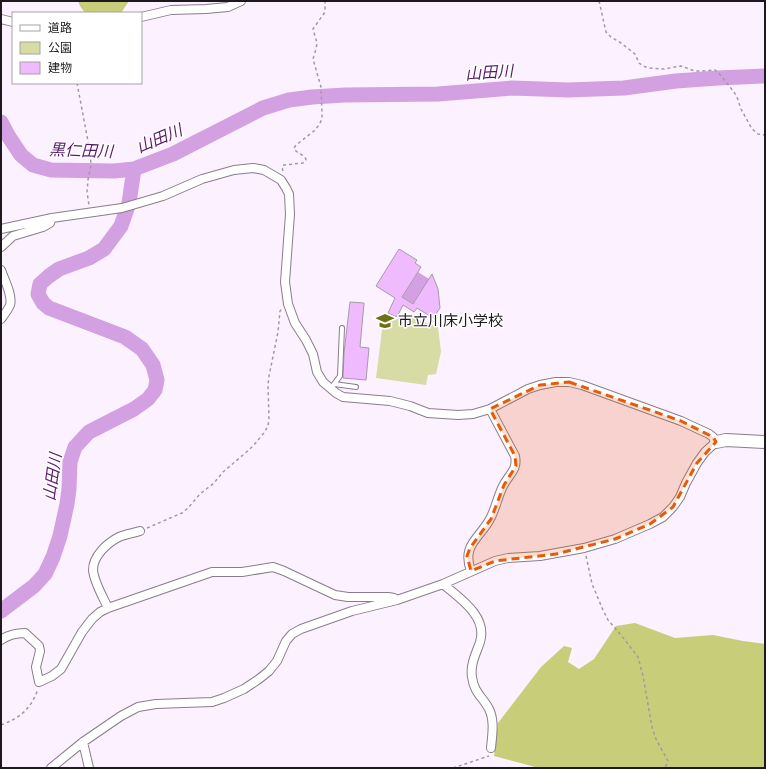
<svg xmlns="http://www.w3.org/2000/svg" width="766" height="769" font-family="'Alegreya Sans','Noto Sans JP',sans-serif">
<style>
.green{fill:#d7dba4}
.forest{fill:#c8cd79}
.water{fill:#d3a0e2}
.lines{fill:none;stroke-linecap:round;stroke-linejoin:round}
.river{stroke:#d3a0e2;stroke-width:15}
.building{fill:#efbafe;stroke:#a69aa9}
.lane-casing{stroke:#897d8c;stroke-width:6}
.street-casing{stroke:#897d8c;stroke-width:10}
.secondary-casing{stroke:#897d8c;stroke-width:14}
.path{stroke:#a199a3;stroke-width:1.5;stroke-dasharray:3 3;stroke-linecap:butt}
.lane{stroke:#fff;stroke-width:4}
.street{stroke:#fff;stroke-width:8}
.secondary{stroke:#fff;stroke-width:12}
.marked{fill:#e8590c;fill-opacity:0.2;stroke:#e8590c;stroke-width:3;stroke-dasharray:8 5;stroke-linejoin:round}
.labels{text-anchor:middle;stroke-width:3;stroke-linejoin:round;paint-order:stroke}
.poi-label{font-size:15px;fill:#1d191e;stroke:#fff;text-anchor:start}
.water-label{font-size:16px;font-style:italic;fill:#591b69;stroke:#fff}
</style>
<rect width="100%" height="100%" fill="#fcf1ff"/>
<!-- green -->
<path class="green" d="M384,314l15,5 3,-5 36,13 3,25 -5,22 -8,1 -2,10 -50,-7z"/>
<!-- forest -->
<path class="forest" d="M78,1h51l-8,12h-36l-5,-7z
M635,623l40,15 38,-3 30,6 22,3v124h-226l-45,-12 4,-33 43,-56 23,-21 8,2 -4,14 11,7 15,-10 22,-33z"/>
<!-- water -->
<path class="water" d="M418,272l11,7 -16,25 -11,-7z"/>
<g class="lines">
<!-- river -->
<path class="river" d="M1,122l8,15 12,18 12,10 18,5 63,1 20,-2 39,-15 90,-46 26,-8 23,-3 33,-2 93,-1 74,-6 56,2 56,-2 52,-7 42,-3 47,-2
M1,611l33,-25 11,-12 8,-17 7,-21 7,-32 2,-15 1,-27 5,-15 14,-15 45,-23 14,-10 7,-9 2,-10 -4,-15 -11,-16 -17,-12 -76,-29 -6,-5 -5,-9 2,-10 9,-8 10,-7 30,-11 15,-9 17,-23 8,-23 5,-34"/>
</g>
<!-- building -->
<path class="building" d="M399,249l18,11 -2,3 6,4 -19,30 11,7 19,-30 6,15 2,19 -7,10 -16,-10 -3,4 -11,-7 -6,12 -9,-4 7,-15 -19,-12z
M350,302l14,1 -4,44 9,1 -3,32 -23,-2 1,-25z"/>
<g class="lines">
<!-- lane casing -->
<g class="lane-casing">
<path id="lane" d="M334,384l6,-8 2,-48
M333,386l1,-2 22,3"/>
</g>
<!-- street casing -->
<g class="street-casing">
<path id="street" d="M141,17l30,-7 35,-1 22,-2 13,-6
M1,19l12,3
M1,229l51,-11 70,-10 41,-12 39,-17 32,-9 19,-2 11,2 17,10 5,8 3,6 1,20 -5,68 3,22 7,19 11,17 7,14 4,18 6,10 13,11 7,4 47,4 20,5 18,7 30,2 15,-1 17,-5 38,-20 12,-4 16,-3h13l13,3 99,36 28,13 4,3 3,5 -11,10 -8,11 -11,20 -6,14 -7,10 -10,10 -13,7 -35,15 -31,9 -44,8 -32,2 -13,3 -52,23 -46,16 -45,11 -51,18 -9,5 -6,7 -9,20 -8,10 -10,8 -15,10 -20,9 -12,4 -56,2 -18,3 -17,9 -38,26 -32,26
M1,247l12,-11 30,-9 7,-4 2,-5
M1,270c3,9 12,26 9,35 -2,5 -6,10 -9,14
M471,571c-10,-27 10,-33 20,-54 5,-10 7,-21 12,-31 6,-12 15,-16 12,-30l-25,-47
M443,584c16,14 45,32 37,58 -4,12 -10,22 -8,35 2,16 11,20 17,32 6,12 3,27 2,39
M108,608c-5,-11 -14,-26 -15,-38 0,-14 14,-27 26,-33 6,-3 15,-4 21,-6
M1,640c7,-5 15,-7 24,-7l14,13 1,5 -4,16 3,15 13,-6 9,-7 21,-37 10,-13 8,-7 8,-4 104,-36h30l31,-5 11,4 51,24 13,2h40l6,1
M83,742l6,26"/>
</g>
<!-- secondary casing -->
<g class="secondary-casing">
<path id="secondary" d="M716,442l10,-2 39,2"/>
</g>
<!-- path -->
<path class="path" d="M599,1l7,31 5,5 10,6 14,11 4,9 4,3 6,2 15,1 17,-3 14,5h6l14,-1 3,2 16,20 3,5 4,12 11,20 6,5 7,1
M77,83l13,69 1,13 -3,15 -1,12 2,13
M283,171l-1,-4 2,-2 19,-2 3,-3c-1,-6 -10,-6 -12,-12l2,-3 18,-14 5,-6 3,-6v-5l-1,-27 -8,-28 3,-10 1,-6 -4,-14 12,-17v-11
M147,528l35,-15 6,-5 12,-14 14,-11 9,-11 20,-17 10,-9 11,-13 4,-7 1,-7 -1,-34 1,-9 9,-44 2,-21 2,-2
M586,556l6,28 11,26 5,10 13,15 17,22 5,19 9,51 4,12 12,22 -3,7
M1,725c19,-7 30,-16 37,-36
M453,768l36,-12"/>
<!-- lane -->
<use href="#lane" class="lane"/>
<!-- street -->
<use href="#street" class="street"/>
<!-- secondary -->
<use href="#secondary" class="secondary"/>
</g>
<!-- marked area -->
<path class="marked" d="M569,382l112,39 32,16 3,5 -19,21 -24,44 -23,17 -35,15 -59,15 -61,7 -24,10 -4,-15 3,-8 21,-29 13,-34 12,-19 -1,-10 -25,-47 50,-24z"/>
<!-- icons -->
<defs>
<g id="school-bare" transform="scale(1.38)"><path d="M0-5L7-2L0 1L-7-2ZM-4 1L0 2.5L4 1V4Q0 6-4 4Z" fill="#6d7015" stroke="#fff" stroke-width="2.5" paint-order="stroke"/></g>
</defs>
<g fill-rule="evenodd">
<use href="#school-bare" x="385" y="321"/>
</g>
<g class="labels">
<!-- poi labels -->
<g class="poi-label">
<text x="398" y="326">市立川床小学校</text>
</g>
<!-- water labels -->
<g class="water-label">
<text transform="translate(489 72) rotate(-4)" y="6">山田川</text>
<text transform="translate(159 138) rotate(-23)" y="6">山田川</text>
<text transform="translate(81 150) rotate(2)" y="6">黒仁田川</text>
<text transform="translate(52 477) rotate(-82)" y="6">山田川</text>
</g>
</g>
<!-- border -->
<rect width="766" height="769" fill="none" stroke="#1d191e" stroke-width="4"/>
<!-- legend -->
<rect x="12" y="12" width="130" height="72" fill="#ffffff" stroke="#a5a3a5"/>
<rect x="20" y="25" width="20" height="6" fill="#ffffff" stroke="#a5a3a5"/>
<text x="48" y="32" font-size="12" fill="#1d191e">道路</text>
<rect x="20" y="42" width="20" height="12" fill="#d7dba4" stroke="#a5a3a5"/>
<text x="48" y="52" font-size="12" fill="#1d191e">公園</text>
<rect x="20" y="62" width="20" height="12" fill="#efbafe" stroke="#a5a3a5"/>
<text x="48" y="72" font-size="12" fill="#1d191e">建物</text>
</svg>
